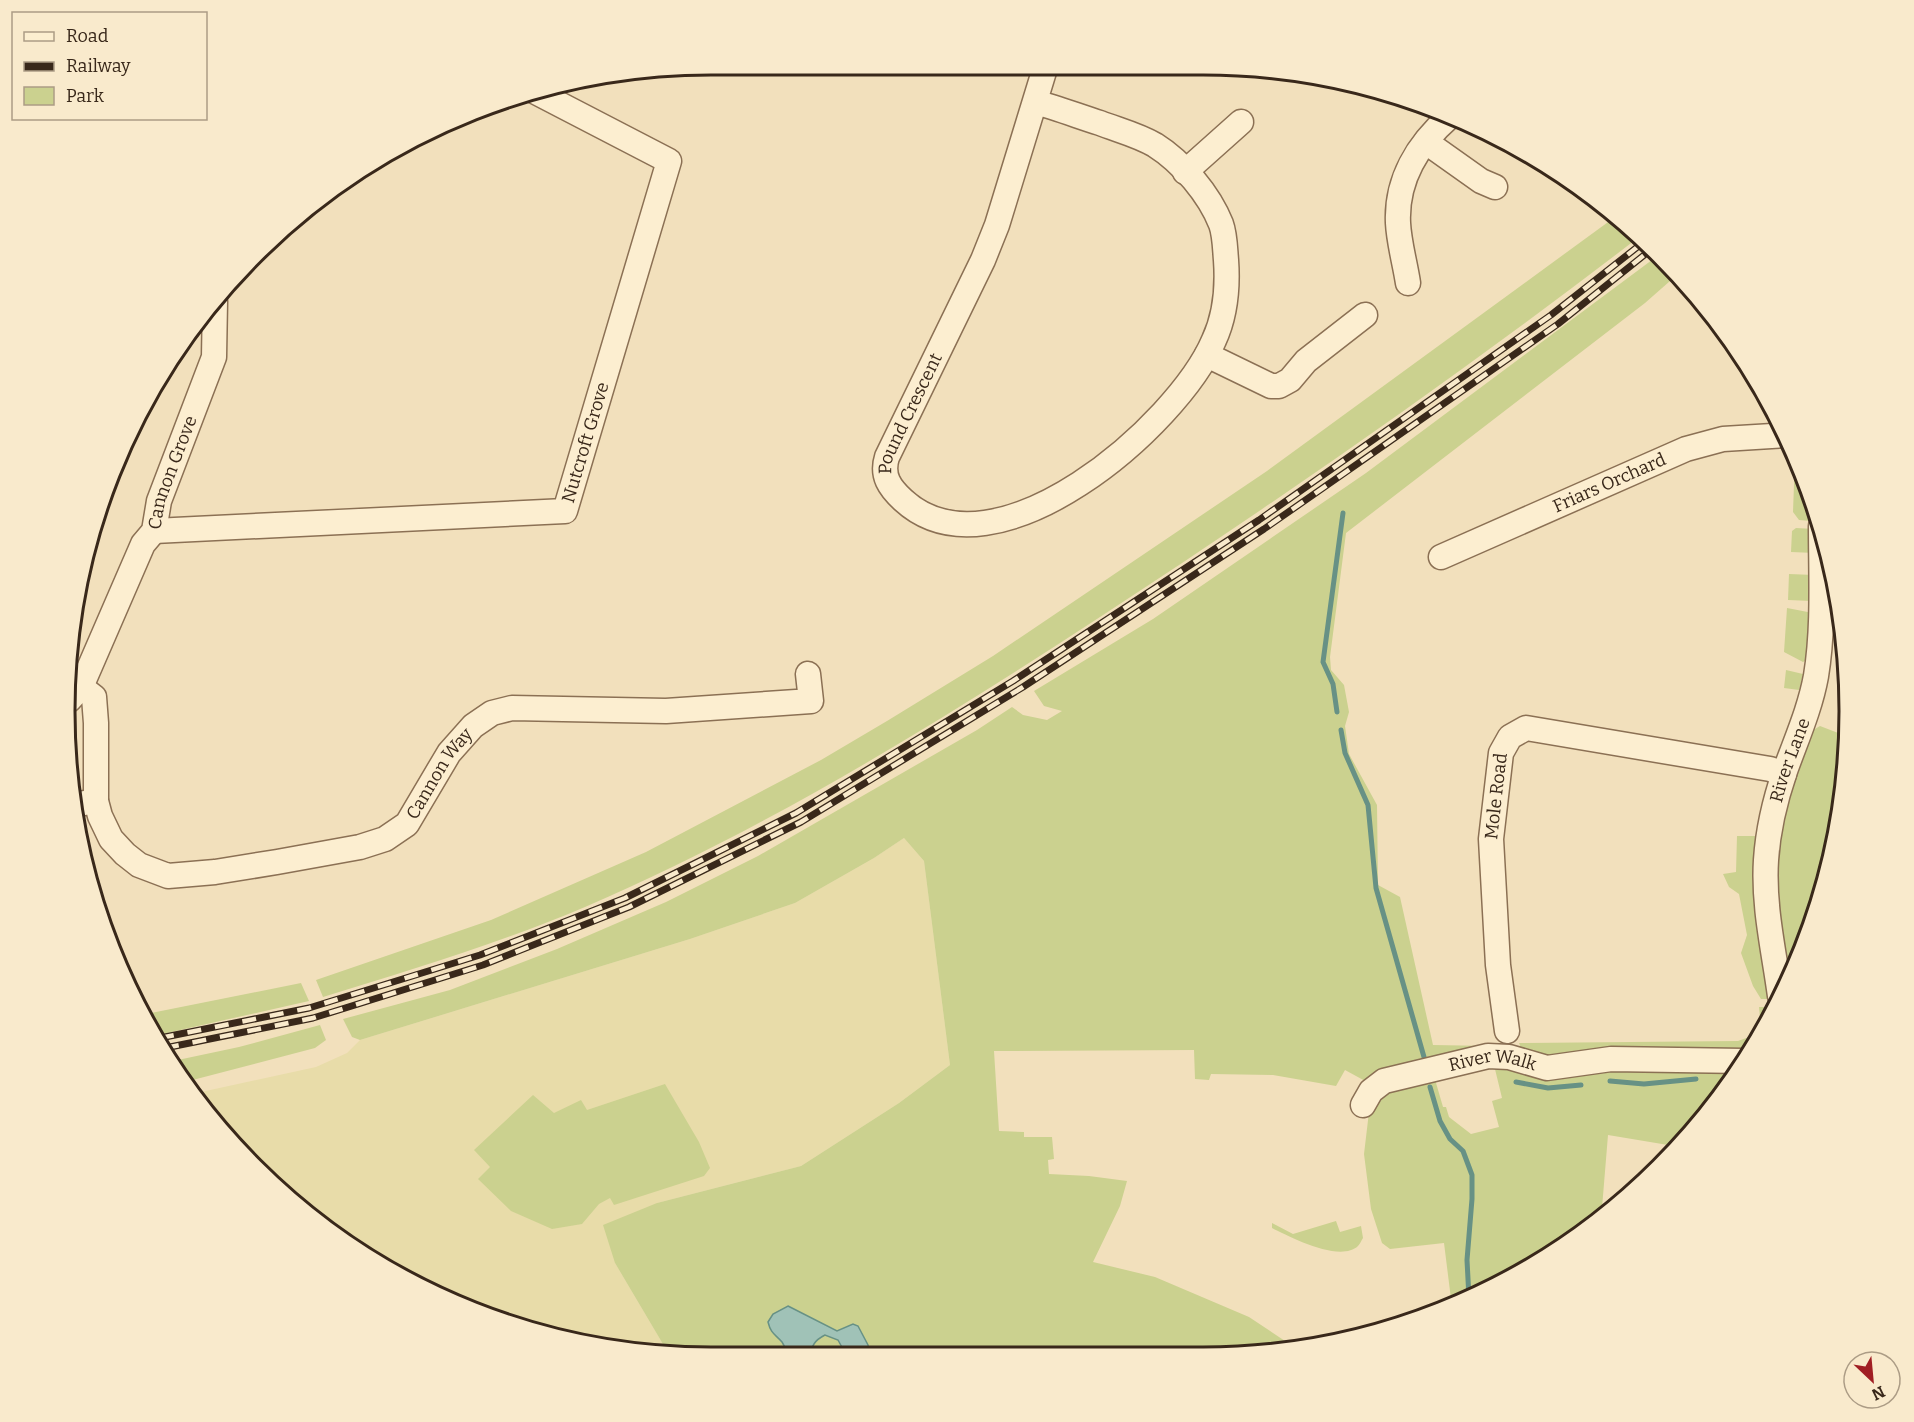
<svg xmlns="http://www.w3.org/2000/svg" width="1914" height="1422" font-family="Bitter,serif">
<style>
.farmland{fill:#e8dca9}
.green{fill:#cbd18f}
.water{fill:#a0c2b7;stroke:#679185;stroke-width:1.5}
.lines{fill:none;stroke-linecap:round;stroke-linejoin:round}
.stream{stroke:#679185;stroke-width:5}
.minor-casing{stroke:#8b7054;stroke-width:27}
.minor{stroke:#fceed0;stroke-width:24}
.rail-casing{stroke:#39281a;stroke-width:7}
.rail{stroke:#f9eacc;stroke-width:4.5;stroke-dasharray:14;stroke-linecap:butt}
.labels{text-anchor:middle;stroke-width:4.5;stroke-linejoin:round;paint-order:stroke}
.street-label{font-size:18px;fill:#39281a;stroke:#f9eacc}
.rim{fill:none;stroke:#39281a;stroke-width:3}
</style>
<rect width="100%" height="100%" fill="#f2e0bc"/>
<!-- farmland -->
<path class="farmland" d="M904,838l20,23 26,204 -51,38 -98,63 -144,37 -42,60 55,93 -166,-33 -116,-52 -103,-74 -87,-93 -6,-10 124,-27 31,-14 13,-13 330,-101 105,-36 79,-45z"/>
<!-- green -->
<path class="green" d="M1615,217l24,20c-174,134 -355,260 -539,380 -165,108 -334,212 -515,290 -85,36 -174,63 -262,90l-7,-17 175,-60 155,-68 175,-92 66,-39 106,-65 274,-185z
M1660,254l18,20 -33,29 -299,230 -16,124 1,13 13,15 5,27 -4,14 4,28 28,51 1,80 22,12 33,148 57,1 -123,36 -22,-12 -9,16 -63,-11 -62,-1 -2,6 -14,-1 -1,-29 -200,1 5,80 25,1v5h28l2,22 -6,1 1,14 40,2 38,5 -7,25 -27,56 62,15 94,40 48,32 -9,3 -618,4 -55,-93 -12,-38 54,-22 144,-37 98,-63 51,-38 -26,-204 -20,-23 -30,20 -79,45 -105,36 -330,101 -8,-3 -9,-18 107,-29 107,-41 109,-47 92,-46 219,-126 35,-23 11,8 24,5 15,-9 -18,-5 -10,-15 119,-72 213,-146z
M1795,457l21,57v2l-5,5 -12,-1 -6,-8z
M1796,528l19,1v24l-24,-1 1,-21z
M1789,574l25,1 -2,26 -24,-1z
M1787,608l26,5 -1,44 -9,5 -19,-10z
M1786,670l17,4 -4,16 -15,-2z
M1820,726l26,10 -2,60 -29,123 -29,65 -13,-77 2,-63 33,-111z
M1737,836h21l19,166 -13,29 -3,-2 -2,-22h12v-8h-10l-8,-13 -12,-33 6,-18 -8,-41 -10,-7 -6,-13 13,-2z
M301,983l8,18 -151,34 -12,-21z
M320,1025l6,15 -11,8 -130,34 -12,-21 66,-14z
M1752,1036l-1,15 -193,11 -36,-11 -3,-8 219,-2z
M1494,1065l242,6 -47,67 -13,11 -2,-3 -66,-11 -7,85 -5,4 -144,83 -8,-64 -54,6 -8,-6 -11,-34 -7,-55 5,-42 5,-12 14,-9 46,-15 9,31h3l3,10 22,17 28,-7 -7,-26 10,-3z
M665,1084l34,58 11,26 -6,8 -90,29 -4,-7 -11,6 -17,20 -30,5 -41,-18 -33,-32 12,-12 -16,-17 59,-55 21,18 27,-13 6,10z
M1336,1221l4,11 21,-6 2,12c-2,3 -3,6 -5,8 -18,17 -68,-9 -86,-18v-5l21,11z"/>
<!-- water -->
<path class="water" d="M788,1306l49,25 16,-7 5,2 10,19 2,10h-27l1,-4 -6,-11 -13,-5c-8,4 -15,10 -13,20h-22c-4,-4 -5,-8 -8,-13 -7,-8 -11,-8 -14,-20l5,-8z"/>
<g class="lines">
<!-- stream -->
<path class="stream" d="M1337,712l-4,-28 -10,-22 20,-149
M1341,730l4,23 23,52 8,83 48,169
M1610,1081l34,3 52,-5
M1516,1082l32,6 33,-3
M1430,1087l10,34 10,18 13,12 9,24v24l-5,61 2,38"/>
<!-- minor casing -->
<g class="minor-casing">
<g id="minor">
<path id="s1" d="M1035,102c22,6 43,14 65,21 18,7 38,12 55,22 27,17 54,49 66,79 4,11 4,25 5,36 2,28 0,54 -12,80 -36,85 -219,245 -311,160 -13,-12 -22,-24 -16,-43l96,-197 14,-35 49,-160"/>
<path d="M1426,142l55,39 14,6"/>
<path d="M1185,172l56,-50"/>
<path d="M1408,283c-3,-20 -9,-40 -10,-60 -2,-43 20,-79 52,-107"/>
<path d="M1207,355l64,31h8l11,-6 16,-19 59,-46"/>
<path id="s2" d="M154,531l411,-20 104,-350 -135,-70"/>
<path id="s3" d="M1441,557l245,-108 37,-10 64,-4"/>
<path id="s4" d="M81,687l13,10 2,26v78l4,15 11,23 14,15 14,11 29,11 47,-4 62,-10 83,-15 25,-8 22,-15 42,-71 24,-27 19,-13 20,-5 154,3 145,-10 -3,-27"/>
<path id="s5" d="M69,700l12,-13 62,-143 11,-13 5,-30 55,-144 1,-56"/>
<path d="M73,805l23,-4"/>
<path id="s6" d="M1780,996c-6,-45 -17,-90 -14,-136 2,-30 9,-60 19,-89 11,-31 25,-62 31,-95 8,-49 5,-101 5,-150"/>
<path id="s7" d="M1507,1031l-9,-66 -7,-126 10,-86 9,-16 16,-9 244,41 14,5"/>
<path id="s8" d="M1363,1105l8,-14 13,-10 104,-25 21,1 38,11 64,-9 133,2"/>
</g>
</g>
<!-- minor -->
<use href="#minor" class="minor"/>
<!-- rail casing -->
<g class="rail-casing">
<path id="rail" d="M160,1038l149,-30 171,-53 145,-57 171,-85 217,-132 246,-161 292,-205 94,-74
M165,1048l148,-30 170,-53 146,-58 172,-85 222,-135 241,-158 294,-205 95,-76"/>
</g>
<!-- rail -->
<use href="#rail" class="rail"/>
</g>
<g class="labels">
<!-- street labels -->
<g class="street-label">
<text dy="6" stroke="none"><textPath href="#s1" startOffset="838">Pound Crescent</textPath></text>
<text dy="6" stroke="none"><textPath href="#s2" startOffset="483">Nutcroft Grove</textPath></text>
<text dy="6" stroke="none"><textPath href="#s5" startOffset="252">Cannon Grove</textPath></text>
<text dy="6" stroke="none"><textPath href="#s3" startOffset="184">Friars Orchard</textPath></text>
<text dy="6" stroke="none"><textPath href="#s6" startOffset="240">River Lane</textPath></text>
<text dy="6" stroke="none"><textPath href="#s4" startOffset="538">Cannon Way</textPath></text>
<text dy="6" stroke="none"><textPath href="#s7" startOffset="236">Mole Road</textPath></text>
<text dy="6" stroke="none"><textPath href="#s8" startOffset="144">River Walk</textPath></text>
</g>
</g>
<!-- crop -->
<path d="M0 0H1914V1422H0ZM711 75H1203A636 636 0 0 1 1839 711V711A636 636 0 0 1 1203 1347H711A636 636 0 0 1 75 711V711A636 636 0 0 1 711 75Z" fill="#f9eacc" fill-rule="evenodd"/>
<path class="rim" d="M711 75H1203A636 636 0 0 1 1839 711V711A636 636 0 0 1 1203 1347H711A636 636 0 0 1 75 711V711A636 636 0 0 1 711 75Z"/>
<!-- legend -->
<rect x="12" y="12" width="195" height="108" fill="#f9eacc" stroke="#ac9c85" stroke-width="1.5"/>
<rect x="24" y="32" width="30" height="9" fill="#fceed0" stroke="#ac9c85" stroke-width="1.5"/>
<text x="66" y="42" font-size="18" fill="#39281a">Road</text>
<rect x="24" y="62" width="30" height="9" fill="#39281a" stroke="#ac9c85" stroke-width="1.5"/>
<text x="66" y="72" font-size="18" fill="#39281a">Railway</text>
<rect x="24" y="87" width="30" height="18" fill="#cbd18f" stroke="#ac9c85" stroke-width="1.5"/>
<text x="66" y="102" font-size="18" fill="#39281a">Park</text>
<!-- north arrow -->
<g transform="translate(1872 1380) rotate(154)"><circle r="28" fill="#f9eacc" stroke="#ac9c85" stroke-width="1.5"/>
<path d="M0-4.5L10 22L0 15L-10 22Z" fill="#a01e23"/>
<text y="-9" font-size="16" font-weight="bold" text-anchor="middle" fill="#39281a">N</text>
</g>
</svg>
